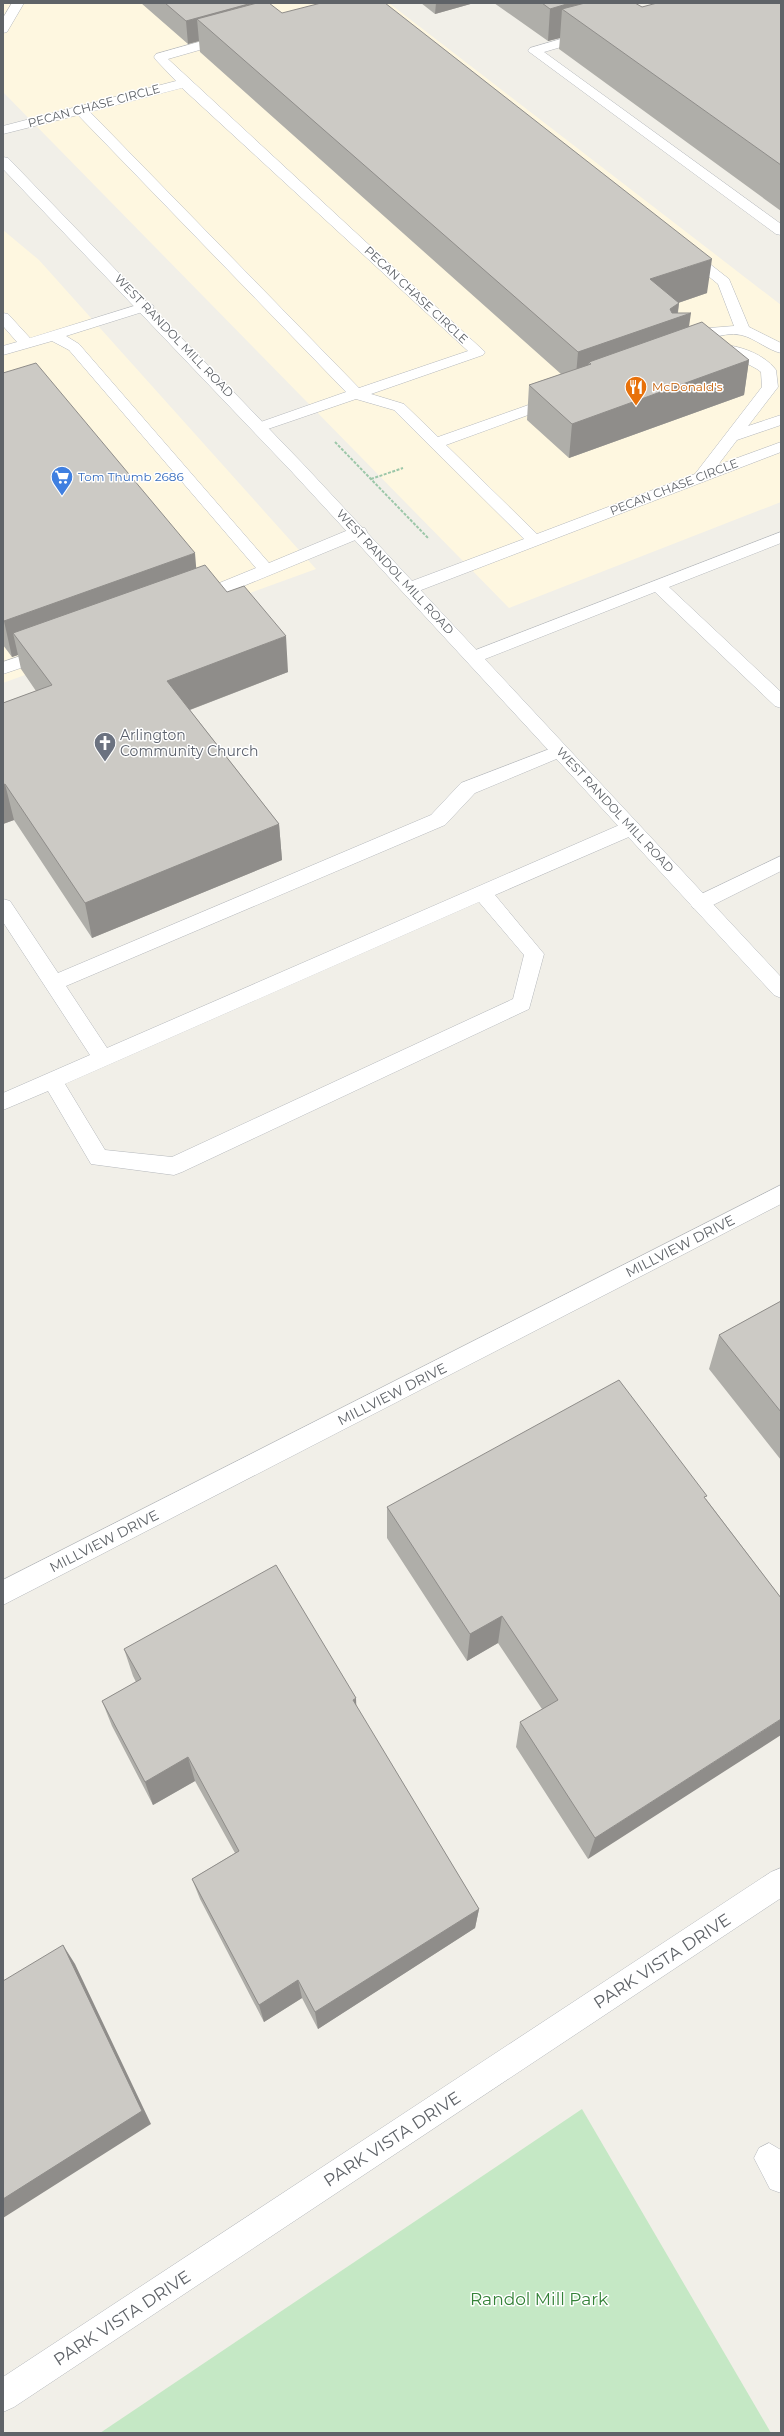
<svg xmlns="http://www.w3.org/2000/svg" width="784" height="2436" font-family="Montserrat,sans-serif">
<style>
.commercial{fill:#fef7e0}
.green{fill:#c5e8c5}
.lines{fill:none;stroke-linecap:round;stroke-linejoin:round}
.lane-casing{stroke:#b5b8bc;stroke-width:1}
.street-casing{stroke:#b5b8bc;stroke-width:1}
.secondary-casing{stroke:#b6babf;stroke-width:1}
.path{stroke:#9cc7a9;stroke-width:2;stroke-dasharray:3 1.5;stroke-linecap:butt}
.lane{fill:#fff;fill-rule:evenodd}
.street{fill:#fff;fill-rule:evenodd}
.secondary{fill:#fff;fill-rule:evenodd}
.wall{fill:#afaea9}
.shaded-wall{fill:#8f8d8a}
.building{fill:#cccac5;stroke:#8f8d8a}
.labels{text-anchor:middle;stroke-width:3;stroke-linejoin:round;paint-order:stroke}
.far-street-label{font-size:12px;fill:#5f6368;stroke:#fff}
.far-food-label{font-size:12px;fill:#c56008;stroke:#fff;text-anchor:start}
.far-shop-label{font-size:12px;fill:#366cbe;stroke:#fff;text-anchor:start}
.worship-label{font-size:14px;fill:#5b616d;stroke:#fff;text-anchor:start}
.street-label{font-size:14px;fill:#5f6368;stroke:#fff}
.near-street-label{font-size:17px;fill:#5f6368;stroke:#fff}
.near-park-label{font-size:17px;fill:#348238;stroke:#fff}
</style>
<rect width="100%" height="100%" fill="#f1efe8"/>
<!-- commercial -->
<path class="commercial" d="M3,3h386l392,302v197l-272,106 -506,-516z
M3,230l36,30 277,309 -313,114z"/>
<!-- green -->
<path class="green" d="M582,2109l189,324h-671z"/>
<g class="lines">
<!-- lane casing -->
<g class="lane-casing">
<path id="lane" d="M12,3h12l-17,29 -4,1v-15z
M588,31l4,1 2,3 -2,3 -48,14 237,172v11l-5,-1 -248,-183 2,-3z
M227,34l6,4 -2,3 -63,18 317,293 -2,3 -112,39 33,10 34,33 113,-40 5,-2 8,5 -3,3 -115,42 91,89 158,-60 67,-87 -1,-15 -4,-3 -26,-14 -22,-3 -2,-3 2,-3c20,-5 54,6 67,24l2,17 -30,39 33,-11v10l-44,15 -19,25 63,-23v10l-365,140h-12l-2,-4 2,-4 120,-45 -130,-129 -38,-11 -91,31h-10l-3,-3 3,-3 91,-32 -268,-277 -75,19v-8l173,-45 -20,-21 -2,-3 2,-3zM182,88l286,263 -109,37 -269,-276z
M687,249l5,1 37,29 20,48 32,16v10c-14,-3 -26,-15 -40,-18 -19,-5 -46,12 -61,8l-2,-3 2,-3 29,-9 25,-2 -16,-42 -38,-31z
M147,302l7,4 -2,3 -86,27 13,8 190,219 84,-35h12l2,4 -2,4 -163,67h-12l-2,-4 2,-4 66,-27 -187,-218 -17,-9 -49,14v-9l14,-4 -14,-16v-13l5,1 22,24z
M781,532v11l-112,44 112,105v16l-6,-2 -120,-114 -175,69h-12l-3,-4 3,-4z
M47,647l6,2 3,4 -3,4 -50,17v-12z
M560,745l6,2 3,4 -3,4 -91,38 -30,32 -379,161 41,62 517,-225 7,-2 7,2 2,5 -2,5 -143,62 49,59 -15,55 -347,163 -8,3 -83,-11 -43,-73 -45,19v-17l87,-38 -87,-133v-23l7,2 48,72 373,-158 30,-32zM479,902l45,53 -11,44 -341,158 -67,-7 -40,-66z
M781,856v15l-74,37 -7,2 -7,-2 -3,-5 3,-5z
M769,2143l12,7v43l-11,-4 -16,-31 5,-10z"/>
</g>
<!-- street casing -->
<g class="street-casing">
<path id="street" d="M781,1185v19l-778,401v-25z
M781,1868v30l-767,509 -11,5v-35l768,-505z"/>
</g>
<!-- secondary casing -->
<g class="secondary-casing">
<path id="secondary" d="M3,157l5,1 296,307 477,512v21l-7,-3 -482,-523 -289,-303z"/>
</g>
<!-- path -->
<path class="path" d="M335,442l94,97
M371,479l32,-11"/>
<!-- lane -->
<use href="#lane" class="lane"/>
<!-- street -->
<use href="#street" class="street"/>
<!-- secondary -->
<use href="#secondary" class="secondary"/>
</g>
<!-- wall -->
<path class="wall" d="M141,3h115l26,10 425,280 -29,10h1l-1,10 11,14 60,33 -5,35 -175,63 -42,-38 2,-35 32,-11 -361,-322 -1,-11 -11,3z
M421,3h53l-39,11z
M494,3h141l7,4 139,-4v208l-222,-162 1,-11 -12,3z
M3,373l193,195 92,104 -98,38 89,114 3,36 -190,78 -78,-118 -11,4v-121l33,-12 -15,-22 -3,-14 -6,2 -9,-12z
M781,1301v159l-72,-91 10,-34z
M706,1499l75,99 -193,261 -72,-112 4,-25 22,-13 -44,-66 -31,18 -80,-123v-31z
M124,1649l232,57 123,203 -4,19 -157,101 -16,-31 -38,24 -64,-123 -8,-20 43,-26 -40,-72 -42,24 -41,-79 -10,-25 34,-19 -3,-6z"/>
<!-- shaded-wall -->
<path class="shaded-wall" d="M252,3h4l-59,16 2,22 -11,3 -2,-23z
M436,3h38l-39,11z
M570,3h38l-46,6 -2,29 -12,3 2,-32z
M712,259l-5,34 -61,21 4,-35z
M679,303l-2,14 14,-4 -5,34 -95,17 -2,-2 -2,20 -12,5 3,-35 92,-43z
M749,360l-5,35 -175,63 3,-34z
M195,553l3,37 -185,43 5,22 -6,2 -8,-36z
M286,636l2,36 -117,45 -4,-36z
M5,784l9,36 -11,4v-39z
M279,824l3,36 -190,78 -7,-35z
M502,1616l-4,27 -31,18 3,-27z
M356,1698l1,26 -4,-24z
M781,1719v16l-193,124 7,-21z
M188,1757l7,24 -42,24 -8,-23z
M479,1909l-4,19 -157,101 -3,-17z
M63,1945l12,19 76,160 -148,94v-19z
M298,1980l4,18 -38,24 -5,-17z"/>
<!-- building -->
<path class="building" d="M165,3h87l-66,18z
M257,3h12l13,10 39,-10h64l327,256 -62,20 29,24 -9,6 2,4h19l-113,39 -381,-333z
M542,3h28l-20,6z
M585,3h50l7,4 15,-4h124v162l-219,-156z
M702,322l47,38 -177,64 -43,-39 62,-21 -2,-2z
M36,363l159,190 -191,68 -1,-2v-246z
M205,565l22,27 17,-6 42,50 -119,45 112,143 -194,79 -80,-119 -2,1v-82l49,-18 -39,-52z
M781,1301v111l-62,-77z
M619,1380l88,116 -3,1 77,101v121l-186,119 -75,-116 38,-22 -56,-84 -32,18 -83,-127z
M276,1565l80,133 -3,2 126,209 -164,103 -17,-32 -39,25 -67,-126 47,-28 -51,-94 -43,25 -43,-81 39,-22 -17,-30z
M63,1945l79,166 -139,88v-218z"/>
<!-- icons -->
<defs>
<g id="restaurant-pin" transform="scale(1.15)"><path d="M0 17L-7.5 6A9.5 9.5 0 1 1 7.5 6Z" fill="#e8710a" stroke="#fff"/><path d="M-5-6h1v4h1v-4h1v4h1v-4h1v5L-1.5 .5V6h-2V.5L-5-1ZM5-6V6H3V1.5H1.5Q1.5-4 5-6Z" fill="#fff"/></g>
<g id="supermarket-pin" transform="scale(1.15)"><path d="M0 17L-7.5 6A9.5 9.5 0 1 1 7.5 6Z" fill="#3f7fe0" stroke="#fff"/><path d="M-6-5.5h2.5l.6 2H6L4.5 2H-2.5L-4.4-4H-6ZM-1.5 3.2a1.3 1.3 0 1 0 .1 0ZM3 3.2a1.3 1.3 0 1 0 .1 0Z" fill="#fff"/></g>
<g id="church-pin" transform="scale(1.15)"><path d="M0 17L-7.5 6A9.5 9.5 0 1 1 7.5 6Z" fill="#6b7280" stroke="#fff"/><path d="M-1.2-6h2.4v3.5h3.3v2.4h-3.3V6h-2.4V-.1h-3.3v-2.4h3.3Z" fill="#fff"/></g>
</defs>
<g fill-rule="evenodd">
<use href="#restaurant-pin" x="636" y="387"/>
<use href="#supermarket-pin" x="62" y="477"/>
<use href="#church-pin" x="105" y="743"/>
</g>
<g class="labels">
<!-- far-street labels -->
<g class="far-street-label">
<text transform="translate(94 106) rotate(-15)" y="4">PECAN CHASE CIRCLE</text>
<text transform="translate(416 295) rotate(43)" y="4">PECAN CHASE CIRCLE</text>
<text transform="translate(174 336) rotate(46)" y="4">WEST RANDOL MILL ROAD</text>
<text transform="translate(674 487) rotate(-21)" y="4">PECAN CHASE CIRCLE</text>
<text transform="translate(395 572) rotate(47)" y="4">WEST RANDOL MILL ROAD</text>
<text transform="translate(615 810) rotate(47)" y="4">WEST RANDOL MILL ROAD</text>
</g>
<!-- far-food labels -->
<g class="far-food-label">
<text x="652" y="391">McDonald's</text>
</g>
<!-- far-shop labels -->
<g class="far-shop-label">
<text x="78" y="481">Tom Thumb 2686</text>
</g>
<!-- worship labels -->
<g class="worship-label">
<text x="120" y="740">Arlington<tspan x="120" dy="16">Community Church</tspan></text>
</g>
<!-- street labels -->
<g class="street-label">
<text transform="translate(680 1246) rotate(-27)" y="5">MILLVIEW DRIVE</text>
<text transform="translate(392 1394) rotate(-27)" y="5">MILLVIEW DRIVE</text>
<text transform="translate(104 1541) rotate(-27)" y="5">MILLVIEW DRIVE</text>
</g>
<!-- near-street labels -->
<g class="near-street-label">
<text transform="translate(662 1961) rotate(-33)" y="6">PARK VISTA DRIVE</text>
<text transform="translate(392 2139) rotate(-33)" y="6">PARK VISTA DRIVE</text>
<text transform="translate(122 2318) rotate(-33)" y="6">PARK VISTA DRIVE</text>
</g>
<!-- near-park labels -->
<g class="near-park-label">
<text x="539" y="2305">Randol Mill Park</text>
</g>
</g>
<!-- border -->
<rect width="784" height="2436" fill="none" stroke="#5f6368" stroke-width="8"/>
</svg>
